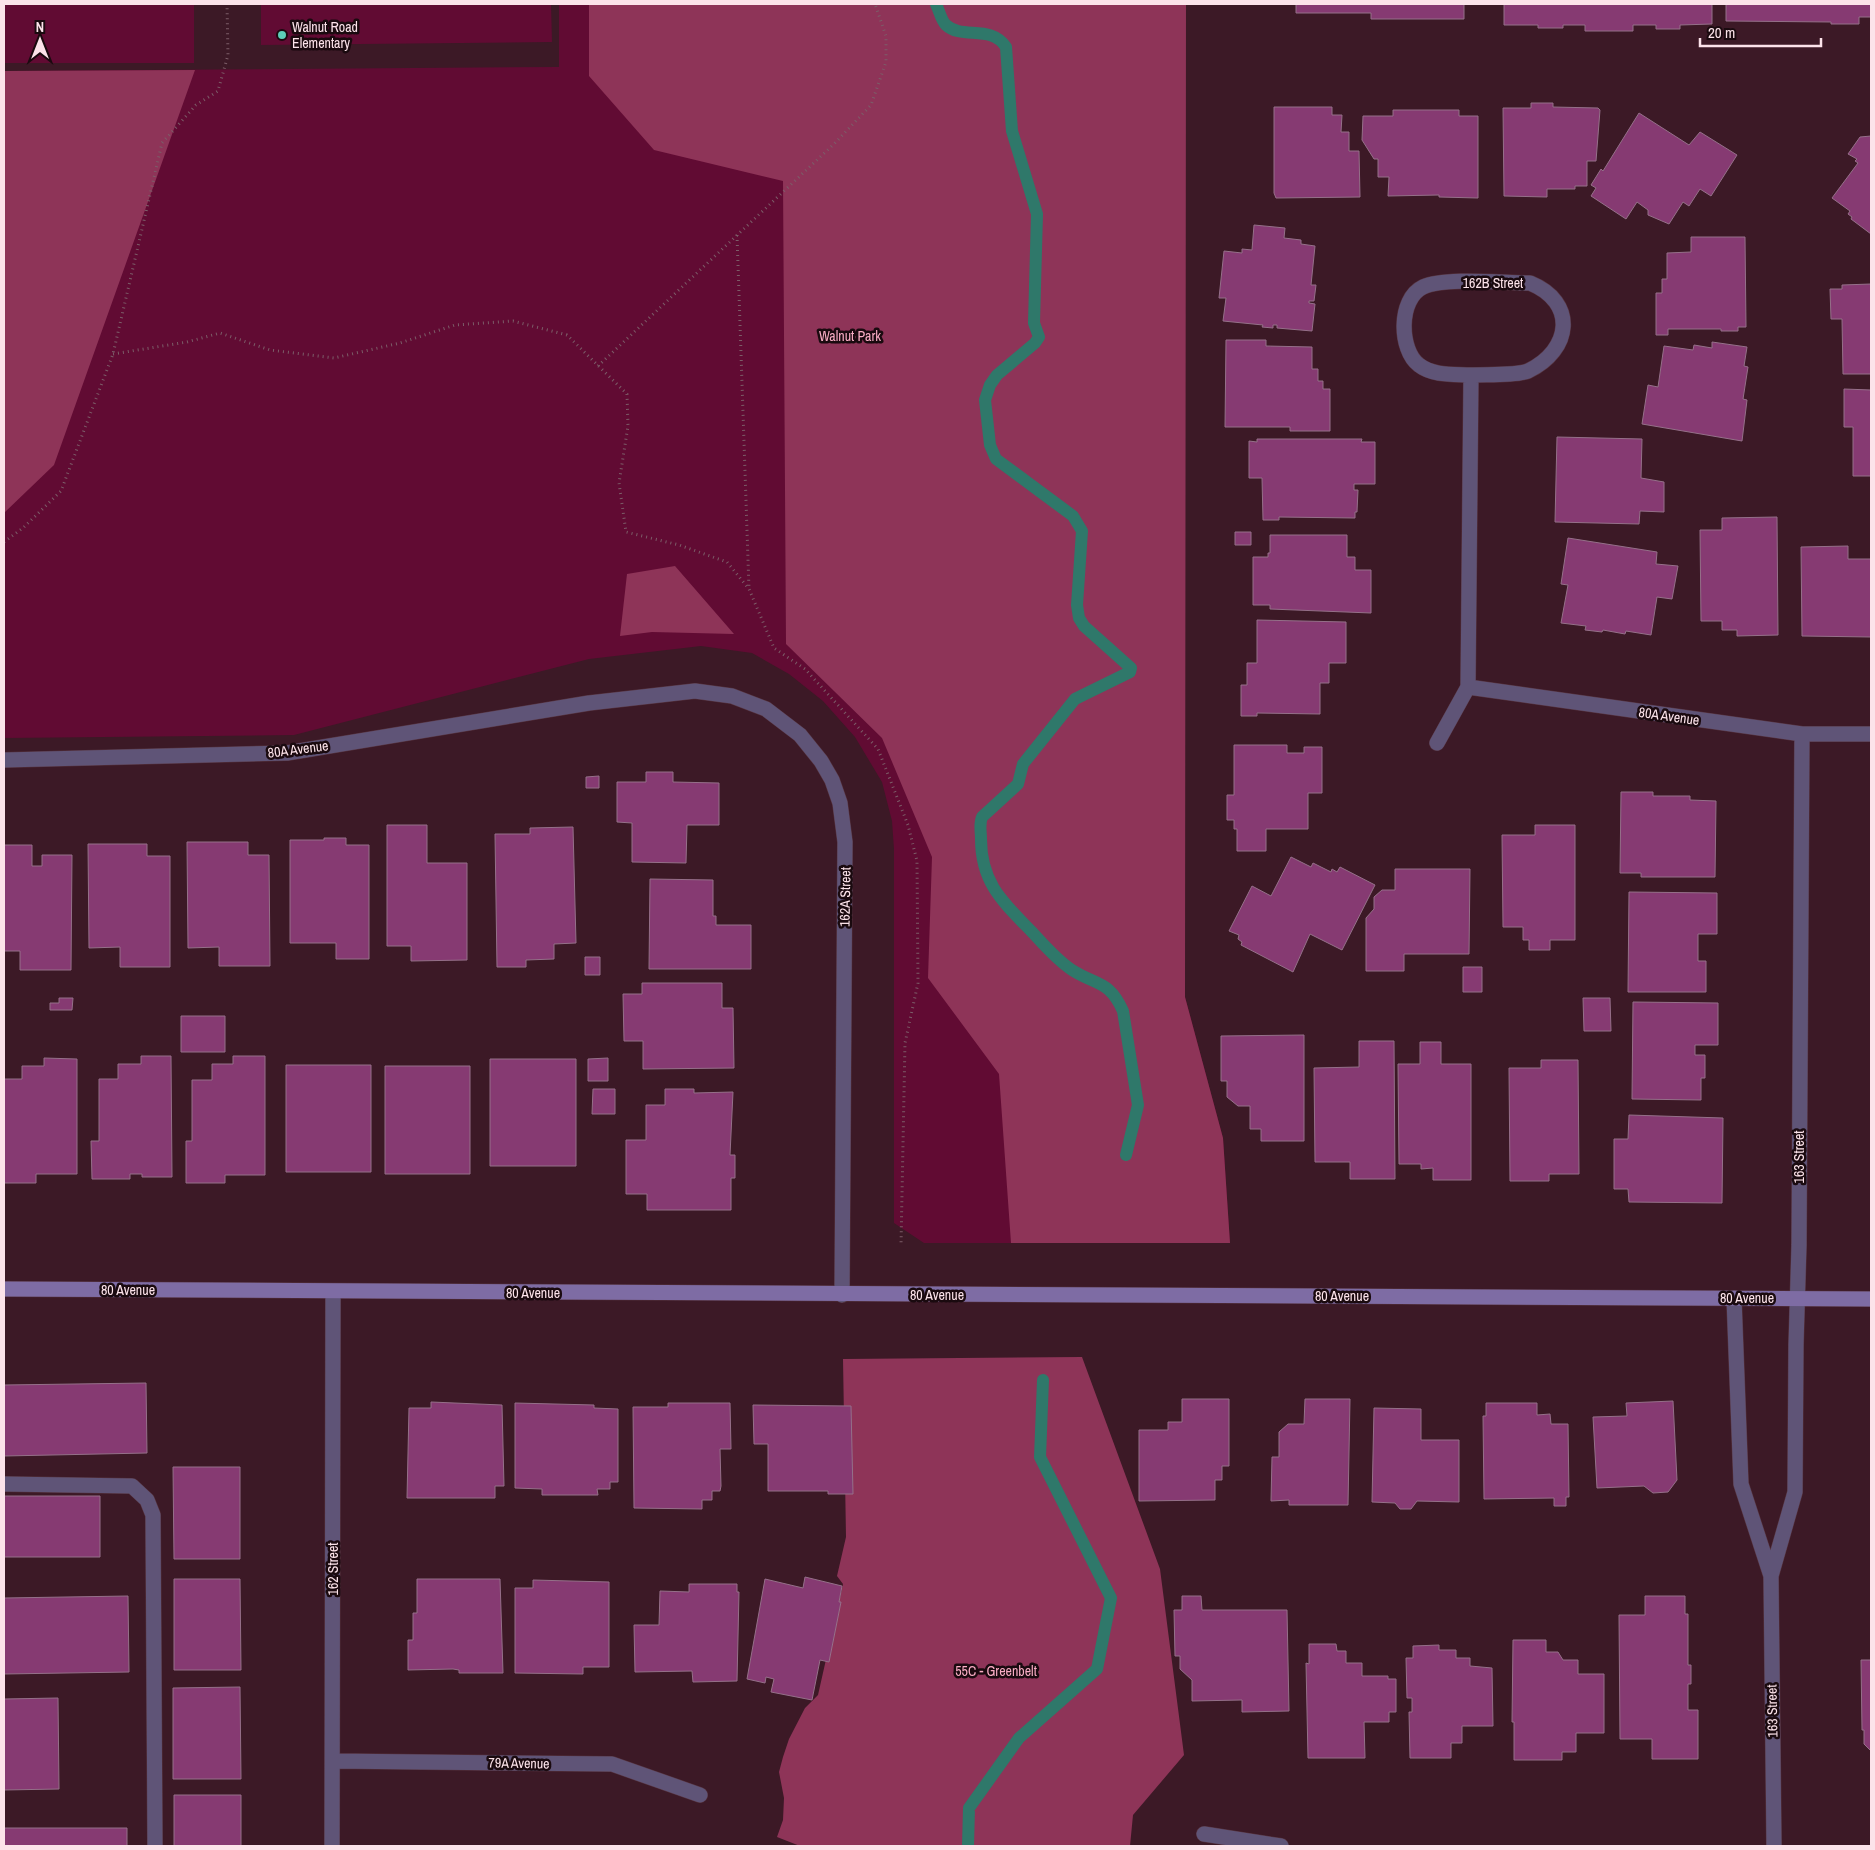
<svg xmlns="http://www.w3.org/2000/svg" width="1875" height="1850" font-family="'Archivo Narrow',sans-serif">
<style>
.green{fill:#610b33}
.forest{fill:#8e3458}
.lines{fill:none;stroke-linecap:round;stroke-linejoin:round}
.stream{stroke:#2f786a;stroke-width:12}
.building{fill:#863a72;stroke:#957089}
.lane-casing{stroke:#573541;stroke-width:16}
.street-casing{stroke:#573541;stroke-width:16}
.secondary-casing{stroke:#573541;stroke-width:16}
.path{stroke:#7c5d68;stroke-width:3;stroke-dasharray:1 4;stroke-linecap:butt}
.lane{stroke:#5f5477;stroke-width:15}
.street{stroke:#5f5477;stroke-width:15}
.secondary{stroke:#7e6ca4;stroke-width:15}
.poi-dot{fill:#5dceb8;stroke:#1a0a0f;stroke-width:2}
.labels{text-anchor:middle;stroke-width:5;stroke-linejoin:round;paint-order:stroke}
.poi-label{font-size:14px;fill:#fce3ea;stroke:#1a0a0f;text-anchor:start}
.street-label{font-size:14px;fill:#fce3ea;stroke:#1a0a0f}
.park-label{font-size:14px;fill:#faadc5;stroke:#1a0a0f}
</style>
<rect width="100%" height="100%" fill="#3c1926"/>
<!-- green -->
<path class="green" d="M4,4h190v59h-190z
M261,4h290l1,38 -291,3z
M559,4h621l5,993 38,141 7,105h-306l-30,-20v-374l-2,-28 -10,-39 -27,-45 -32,-36 -34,-27 -37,-21 -51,-7 -112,13 -295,76 -290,3v-667l555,-4z"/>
<!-- forest -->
<path class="forest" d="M589,4h597l-1,993 38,141 7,105h-219l-12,-169 -71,-96 4,-121 -50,-119 -96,-94 -3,-463 -129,-31 -65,-74z
M195,70l-141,395 -50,48v-442z
M675,566l59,68 -82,-2 -32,4 7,-62z
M1082,1357l78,212 24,186 -51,60 -3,31h-330l-23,-9 6,-17 1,-22 -5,-26 4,-15 6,-18 16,-31 13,-13 25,-111 -6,-8 9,-39 -3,-178z"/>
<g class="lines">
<!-- stream -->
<path class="stream" d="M936,4c3,6 5,16 10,21 16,15 45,-1 60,22l6,84 25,83 -3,109 5,14 -4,6 -38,32 -7,10 -5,15 5,45 6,14 77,57 9,15 -5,74 2,13 5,8 47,42 -1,4 -55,27 -52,65 -5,20 -36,33c-3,7 -1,14 -1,22 0,45 23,64 52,94 12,13 24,27 39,37 25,16 37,10 51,41l15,94 -12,50
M968,1846l1,-38 50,-70 78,-69 14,-71 -71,-141 3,-77"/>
</g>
<!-- building -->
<path class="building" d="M1296,4h168v15h-93v-6h-75z
M1504,4h208v20l-32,1v4h-24v-4h-23v6h-48v-6h-22v3h-25v-3h-34z
M1726,4h145v13h-12v7h-28v-2l-105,-1z
M1531,103h22v4l45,1 2,2 -4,51h-9v25h-12v3h-28v8l-43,-1 -1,-88h28z
M1274,107h58v8h10l-1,17h8v19h10l1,46 -84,1 -2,-5z
M1393,110h66v6h19v82l-39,-1v-2l-51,1 1,-19h-11v-18h-4l-12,-19 1,-24h30z
M1639,113l50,32 11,-13 37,23 -26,41 -11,-7 -11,17 -6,-4 -14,22 -21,-9v-5l-11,-8 -11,17 -35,-23 5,-8 -5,-3 10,-16 2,2z
M1871,136v98l-20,-15 1,-2 -4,-3 2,-3 -18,-13 26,-35 -3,-2 2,-2 -9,-5 12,-17z
M1254,225l31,3 -1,10 17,2v4l14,2 -4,39h5l-2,16h-5v2l6,1 -3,27 -35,-3v-3h-4v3l-11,-1 1,-2 -40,-4 3,-23h-7l5,-47 18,2v-4l10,1z
M1691,237h54l1,90h-8v4h-17v-2h-53v6h-12v-42h6v-14h5v-26l24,-1z
M1871,284v90h-28l-1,-55h-11l-1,-30h12v-4z
M1226,340h40v6l46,1v22h6v12h5v8h7v42h-40v-4h-65z
M1712,342l35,5 -3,19 4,1 -5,32 4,1 -5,41 -100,-17 6,-39 10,2 6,-41 29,4 1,-5 18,3z
M1844,389l27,1v86h-18v-49h-9z
M1557,437l85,2 -1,39 23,4v30l-24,-1 -1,13 -84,-2z
M1257,439h105l-1,3h14v42h-21v6h4l-1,22h-2v6l-76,-1v3h-16l-1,-42h-13v-37l8,1z
M1777,517l1,118 -41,1v-6h-15v-9h-21l-1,-91h22v-12z
M1235,532h16v13h-16z
M1270,535h77v22h8v13h16v43l-101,-4v-4h-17v-48h15v-4h2z
M1568,538l89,14 -1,12 22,2 -6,33 -15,-2 -6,38 -25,-4 -1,3 -22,-4 -1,2 -17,-2 1,-4 -25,-3 7,-38 -7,-1z
M1848,546v13h23v78l-69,-1 -1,-89z
M1257,620l89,2v41h-17v20h-9v31l-63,-1v3h-16v-31h6v-22h10z
M1234,745h53v8h17v-6h18v46h-14v36h-42v22h-29v-22h-3v-9h-7v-25h7z
M646,772h27v10l46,1v42h-32l-1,38 -54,-1v-39l-15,-1v-40h29z
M599,776v12h-13v-11z
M1621,792h32v4h37v4l26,1 -1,76h-74v-4h-21z
M387,825h40v38h40v97l-56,1v-15h-24z
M1535,825h40v115h-25v10h-21v-10h-6v-13h-20l-1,-92h33z
M573,827l3,116 -22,1v15l-28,1v7h-29l-2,-133h35v-6z
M324,838h22v7h23v114h-33v-16h-46v-103h34z
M187,842h61v13h21l1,111h-51v-19l-31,1z
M88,844h59v12h23v111h-50v-20l-31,1z
M4,845h28v21h10v-11h30l-1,115h-51v-19h-16z
M1291,857l20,10 2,-4 18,9 1,-3 5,3 3,-5 35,18 -33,65 -32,-16 -17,38 -52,-27 1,-3 -4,-3 1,-4 -10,-4 23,-45 19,10z
M1395,869h75l-1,85h-65v17h-38v-53l8,-9v-12l8,-7h13z
M650,879l63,1v36h3v9h35v44h-102z
M1629,892l88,1v41h-19v27h8v31h-78z
M585,957h15v18h-15z
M1463,967h19v25h-19z
M642,983h80v25h11l1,60 -91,1v-28h-19l-1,-47h19z
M59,998h14l-1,12h-22v-7h9z
M1583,998h27l1,33h-27z
M1633,1002l85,1v42h-23v10h10v23h-4v22l-69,-1z
M181,1016h44v36h-44z
M1304,1035v106h-43v-12h-11v-23h-12l-11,-9v-16h-6v-45z
M1359,1041h35l1,138h-45v-17h-35l-1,-94 45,-1z
M1420,1042h21v22h30v116h-38v-12l-12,1v-5h-22l-1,-100h22z
M141,1056h30l1,121h-30v-3h-12v5h-38l-1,-38h8v-62h19v-15h23z
M233,1056h32v119h-40v8h-39v-42h6v-61h20v-16h21z
M44,1058l33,1v115h-41v9h-32v-104h18v-13h22z
M608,1058v23h-20v-22z
M490,1059h86v107h-86z
M1541,1060h37l1,114h-30v7h-39l-1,-113h32z
M286,1065h85v107h-85z
M385,1066h85v108h-85z
M593,1089h22v25h-23z
M665,1089h29v4l39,-1 -3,63h5v23h-4v32h-84v-16h-21v-54h20v-35h19z
M1629,1115l94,3 -1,85 -93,-1 -1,-13h-14v-50h14z
M146,1383l1,70 -143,3v-71z
M1182,1399h47v67h-7v14h-7v20l-76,1v-71h29v-8h14z
M1305,1399h45l-2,106h-59v-5l-18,1 1,-44h7v-25l9,-8h16z
M1673,1401l4,79 -9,12 -15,1 -9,-7 -47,2 -4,-71 34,-1 -1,-13z
M431,1402l71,3 2,81h-9v12h-88l2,-90h22z
M515,1403l79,2v3l24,1v73h-8v7h-13l1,6h-56v-6l-27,-1z
M668,1403h62l1,46h-11l1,37 -1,5h-8v9h-10v9l-68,-1 -1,-101h35z
M1486,1403h51v12l13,-1 1,10h17l1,73h-3v9h-12v-8l-70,1 -1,-83h3z
M753,1405l98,1 2,88h-25v-3h-60v-47h-14z
M1374,1408l47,1v31h38v62l-42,-1 -6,8h-11l-5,-6 -23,-1z
M173,1467h67v92h-66z
M4,1496h96v61h-96z
M805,1577l37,9 -3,16h2l-12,60 -9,-2 -8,40 -41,-8 3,-13 -8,-2 -1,6 -18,-4 18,-100 38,9z
M174,1579h66l1,91h-67z
M417,1579h83l3,94h-44v-3l-6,-1 -45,1v-30h5v-27h4z
M533,1580l76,2v85h-26v7l-68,-1v-85h18z
M689,1584h48v8h2l-2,89 -44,1 -1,-11 -57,1 -1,-47h25l1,-34 29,1z
M128,1596l1,76 -125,2v-76z
M1182,1596h19l1,14h85l2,101 -47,1v-12l-50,1v-21l-12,-11v-13h-5l-1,-46h8z
M1645,1596h40v18h3v51h3v19h-3v26h10v49h-46v-20h-32l-1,-124h26z
M1513,1640h33v12h12l5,8h15v14h26v59h-28v19h-14v8h-48v-38h-2z
M1309,1644h27l1,7h9v12h16v13h26v3h8v33h-7v10h-25l1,36h-57l-2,-95 3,1z
M1439,1645v5h17v8h14v8l22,2 1,58h-31v17h-11v15h-41l-1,-46h3v-14h-5l-1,-40h7v-12z
M1861,1660h10v91l-7,-7v-14h-2z
M240,1687l1,92h-68v-91z
M58,1698l1,91 -55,1v-91z
M174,1795h67v51h-67z
M4,1828h123v18h-123z"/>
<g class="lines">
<!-- lane casing -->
<g class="lane-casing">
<path id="lane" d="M4,1484l128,2 15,14 6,15 2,331"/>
</g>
<!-- street casing -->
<g class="street-casing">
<path id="street" d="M1468,687l334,47h69
M1437,743l31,-56 3,-312c14,-1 45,1 57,-4 44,-21 49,-69 2,-88 -27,0 -84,-6 -107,4 -25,12 -24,63 -4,78 14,11 35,9 52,10
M4,760l283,-7 302,-50 106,-12 37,5 34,13 34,26 21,26 11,19 8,23 5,39 -3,453
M1734,1298l7,186 30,92
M333,1761l279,3 88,31
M1204,1834l77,12
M332,1846l1,-554
M1774,1846l-3,-270 24,-84 1,-147 3,-100 3,-511"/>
</g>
<!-- secondary casing -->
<g class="secondary-casing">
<path id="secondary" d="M4,1289l1867,10"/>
</g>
<!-- path -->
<path class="path" d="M737,235l12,354
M113,354l74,-12 33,-9 50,17 64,8 66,-15 55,-18 58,-4 54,14 60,59 1,32 -9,57 7,49 53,13 48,17 22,27 25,59 31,21 73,80 30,76 9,36 1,122 -13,60 -4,202
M598,366l236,-222 37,-39 15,-43v-26l-11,-32
M4,542l19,-14 38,-37 52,-137 49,-211 34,-38 22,-14 10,-36 -1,-51"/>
<!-- lane -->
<use href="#lane" class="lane"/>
<!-- street -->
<use href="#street" class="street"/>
<!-- secondary -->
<use href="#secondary" class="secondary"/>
</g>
<!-- markers -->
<circle class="poi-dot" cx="282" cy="35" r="5"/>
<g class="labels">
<!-- poi labels -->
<g class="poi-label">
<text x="292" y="32">Walnut Road<tspan x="292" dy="16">Elementary</tspan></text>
</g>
<!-- street labels -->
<g class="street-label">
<text x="1493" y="288">162B Street</text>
<text transform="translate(1669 716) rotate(8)" y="5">80A Avenue</text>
<text transform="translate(298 749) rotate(-7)" y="5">80A Avenue</text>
<text transform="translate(845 897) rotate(-89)" y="5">162A Street</text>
<text transform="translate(1799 1157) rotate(-90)" y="5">163 Street</text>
<text x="128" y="1295">80 Avenue</text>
<text x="533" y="1298">80 Avenue</text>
<text x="937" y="1300">80 Avenue</text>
<text x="1342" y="1301">80 Avenue</text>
<text x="1747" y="1303">80 Avenue</text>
<text transform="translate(333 1569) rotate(-90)" y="5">162 Street</text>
<text transform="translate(1772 1711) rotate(-91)" y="5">163 Street</text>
<text transform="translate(519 1763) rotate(1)" y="5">79A Avenue</text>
</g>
<!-- park labels -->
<g class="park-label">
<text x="850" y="341">Walnut Park</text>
<text x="996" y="1676">55C - Greenbelt</text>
</g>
</g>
<!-- border -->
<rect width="1875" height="1850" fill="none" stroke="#fce3ea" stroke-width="10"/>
<!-- north arrow -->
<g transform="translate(40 40)" stroke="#1a0a0f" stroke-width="4" paint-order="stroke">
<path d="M0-4L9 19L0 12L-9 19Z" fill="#fce3ea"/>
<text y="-8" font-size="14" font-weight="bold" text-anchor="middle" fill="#fce3ea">N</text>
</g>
<!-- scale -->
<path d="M1700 38v8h121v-8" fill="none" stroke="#fce3ea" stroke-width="2.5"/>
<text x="1708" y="38" font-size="15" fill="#fce3ea" stroke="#1a0a0f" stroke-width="4" paint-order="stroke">20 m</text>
</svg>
